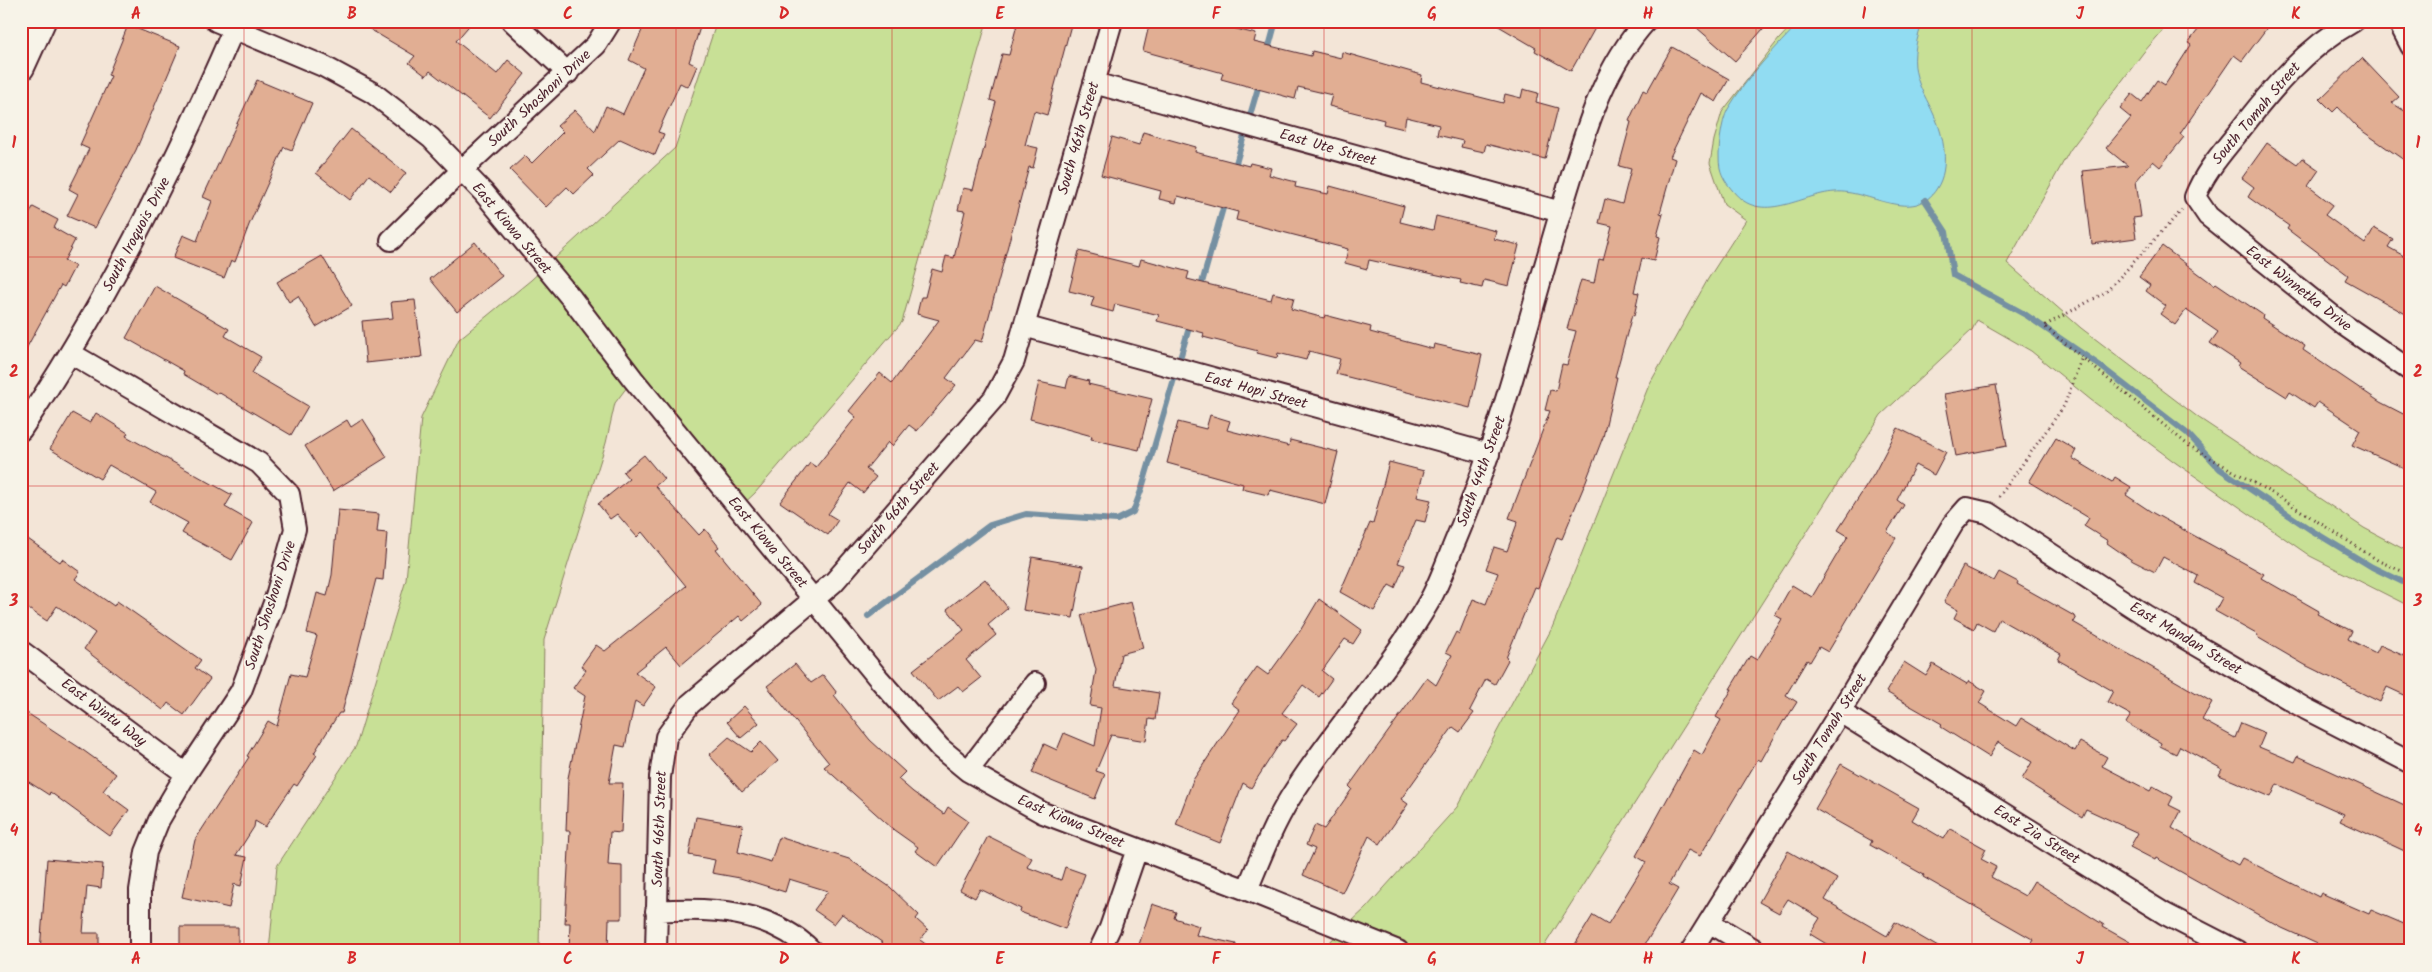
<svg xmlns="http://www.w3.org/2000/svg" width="2432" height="972" font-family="Kalam,sans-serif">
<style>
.green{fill:#c8e096;stroke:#898060}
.water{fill:#91dcf2;stroke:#7590a2}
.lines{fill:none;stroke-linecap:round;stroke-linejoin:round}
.stream{stroke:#7590a2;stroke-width:6}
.building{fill:#e1ae93;stroke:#4a1f2b}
.minor-casing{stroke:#4a1f2b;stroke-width:24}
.major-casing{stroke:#4a1f2b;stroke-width:30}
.path{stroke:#4a1f2b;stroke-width:3;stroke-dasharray:1 4;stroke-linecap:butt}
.minor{stroke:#f7f3e8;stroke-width:20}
.major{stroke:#f7f3e8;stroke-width:26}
.grid{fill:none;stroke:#d62828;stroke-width:1;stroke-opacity:0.55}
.labels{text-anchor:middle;stroke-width:4;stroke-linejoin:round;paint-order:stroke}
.street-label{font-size:15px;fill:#4a1f2b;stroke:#f7f3e8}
.neatline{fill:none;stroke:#d62828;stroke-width:2}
.grid-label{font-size:16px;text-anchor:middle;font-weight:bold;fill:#d62828}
</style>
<rect width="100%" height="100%" fill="#f3e5d7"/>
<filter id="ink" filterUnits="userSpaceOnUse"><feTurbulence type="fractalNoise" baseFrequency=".02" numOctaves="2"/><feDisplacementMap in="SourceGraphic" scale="10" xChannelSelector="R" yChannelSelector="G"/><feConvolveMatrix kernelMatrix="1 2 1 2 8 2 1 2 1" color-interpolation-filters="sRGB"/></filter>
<g filter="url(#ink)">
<!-- green -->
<path class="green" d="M717,21h270l-85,301 -147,171 -16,15 -106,-129 -18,24 -9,40 -62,197 -5,311h-270l8,-85 79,-120 50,-166 15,-162 38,-79 72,-59 144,-132z
M1796,21h375l-28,32 -73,97 -63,113 74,65 118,90 165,110 47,25v54l-101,-51 -134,-93 -85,-63 -60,-49 -54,-31 -5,10 -91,85 -340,536h-221l46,-43 91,-101 95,-179 97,-243 59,-106 38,-59 -22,-16 -14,-41 4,-23 8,-28 57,-73z"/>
<!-- water -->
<path class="water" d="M1801,21h122c-6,17 -11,34 -7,52 3,15 12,28 18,42 10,20 16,53 3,73 -23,38 -69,1 -102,4 -34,2 -74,34 -102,-1 -6,-7 -11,-14 -13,-23 -3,-13 1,-47 8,-59 19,-32 47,-61 73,-88z"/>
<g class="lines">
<!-- stream -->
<path class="stream" d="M1267,54l9,-33
M1234,170l26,-89
M1925,200l21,32 7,43 73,40 73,50 89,69 32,35 91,61 61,37 39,19
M1200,290l25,-89
M868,616l122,-91 36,-11 91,6 16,-8 9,-24 49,-167"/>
</g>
<!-- building -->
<path class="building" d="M356,21h117l-17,20 41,33 11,-14 17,14 -35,44 -60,-47 -4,5 -17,-13 6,-7z
M646,21h56l-13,41 8,4 -9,21 -8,-4 -22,49 6,2 -9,21 -35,-16 -32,30 6,6 -20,19 -7,-7 -21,20 -36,-37 15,-14 7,7 31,-31 -6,-6 18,-16 20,21 11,-25 17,8 21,-46 -15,-8z
M1018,21h54l-25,94 -13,-4 -9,34 13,3 -5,20 -4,-1 -47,175 -7,-2 -29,38 10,7 -39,46 -8,-6 -17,21 -4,-4 -22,27 10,8 -13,16 -13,-10 -22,31 10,6 -10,15 -48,-33 30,-39 6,4 40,-50 -7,-6 31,-38 12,10 47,-63 -22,-6 4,-17h4l7,-28 10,3 4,-16 8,2 11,-47 -7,-1 5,-22 10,2 23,-88 -6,-2 12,-46 7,1z
M1150,21h55l51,13 -2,8 57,14 1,-5 29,7 1,-6 80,23 -1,7 82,21 2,-9 16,4 2,-9 15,4 -2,9 22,6 -13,51 -59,-15 -2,8 -23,-5 2,-6 -26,-6 2,-10 -33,-8 -2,12 -21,-5 1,-4 -55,-14 3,-11 -34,-8 -3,12 -74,-20 2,-6 -80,-22z
M1490,21h109l-28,50 -36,-20 1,-3z
M1689,21h81l-35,40z
M2205,21h67l-30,40 -8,-6 -54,79 4,3 -24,30 -7,-6 -17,20 5,36 -8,1 3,20 -44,6 -9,-73 45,-5 -22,-18 25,-30 -11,-9 12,-15 10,8 15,-22 8,5 26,-40 -3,-2z
M128,25l52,21 -44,104 -41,78 -28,-12 11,-22 -9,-5 20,-40 -9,-4 31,-69 -3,-1z
M1672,47l57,32 -13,23 -15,-9 -31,64 5,2 -15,54 3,1 -6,22 3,1 -6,24 -12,-3 -8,34 5,1 -5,23 -2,-1 -17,62h2l-14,60 -19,49 -22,53 -5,-2 -19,51 -3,-1 -29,71 2,2 -13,24 -9,-5 -16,31 4,3 -14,19 -7,-5 -27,37 -25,35 7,5 -28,40 -11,-8 -27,57 -39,-18 12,-26 -9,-4 9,-20 9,4 28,-40 -3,-3 78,-108 9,7 16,-30 -6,-3 10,-20 3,2 14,-35 13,5 12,-31 -12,-4 8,-22 13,4 11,-30 -9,-3 41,-107 -5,-1 5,-20 6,1 6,-27 5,1 9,-34 -9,-2 14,-49 13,3 5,-24 4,1 9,-34 -13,-3 6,-24 17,5 9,-35 -12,-3 12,-44 -2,-1 14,-31 4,2z
M2362,58l37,39 -7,6 19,12v50l-53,-37 -20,-21 -5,5 -13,-13z
M257,80l55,23 -20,47 -8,-3 -35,78 -14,37 -4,-2 -7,18 -51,-20 10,-23 14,6 15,-40 -9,-4z
M351,129l55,44 -15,19 -22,-17 -19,25 -34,-27z
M1143,132l53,15 -1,5 54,14 1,-3 21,5 -2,7 27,7 -1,5 33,7 2,-8 74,20 -4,16 33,8 3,-14 60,15 -2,8 25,6 -10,41 -25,-6 -2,8 -22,-5 1,-3 -92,-20 -2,9 -22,-6 3,-14 -112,-29 2,-8 -60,-16 -2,7 -17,-4 2,-8 -60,-16 11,-38 27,8z
M2267,143l30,21 5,-6 17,12 -11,16 25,19 -8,10 40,29 9,-16 19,11 -5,8 23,13v57l-66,-37 3,-5 -61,-46 2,-3 -41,-29 6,-10 -12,-9z
M33,207l25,13 -4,8 21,12 -11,21 11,5 -11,21 -3,-2 -40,73v-128z
M475,242l27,34 -45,36 -27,-33z
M2162,246l52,39 2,-2 47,32 -1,3 43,28 -2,4 77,52 31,16v53l-59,-26 8,-15 -42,-28 -4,6 -24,-16 -3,5 -49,-31 2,-3 -30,-20 8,-11 -32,-22 -11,15 -15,-11 6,-8 -20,-15 4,-6 -11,-8z
M1079,251l60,15 2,-7 48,13 -2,7 84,21 2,-7 21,5 -3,11 33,9 1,-3 46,12 -1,5 63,17 1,-5 48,11 -12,53 -134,-34 4,-15 -31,-8 -3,9 -28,-7 -1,5 -20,-5 1,-2 -55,-14 1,-4 -47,-12 2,-6 -44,-11 -2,8 -22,-6 3,-9 -25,-6z
M322,256l30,50 -36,21 -18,-31 -9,6 -12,-20z
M155,286l74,43 -4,7 36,21 -9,16 56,33 -17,29 -73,-43 -1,2 -34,-20 1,-3 -58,-33z
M415,300l7,57 -56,6 -4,-42 31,-3 -2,-16z
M1069,376l20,5 -1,3 64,15 -13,51 -48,-11 1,-3 -62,-17 9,-37 27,6z
M1996,385l11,61 -51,10 -12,-62z
M72,413l18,10 6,-10 32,20 -2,3 106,59 -7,12 28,16 -21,37 -50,-27 6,-10 -38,-21 6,-10 -47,-27 -9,14 -50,-30z
M1210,415l20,6 -3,9 62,16 1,-6 48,12 -13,52 -55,-14 -2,5 -26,-6 1,-5 -76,-21 11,-41 28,7z
M363,419l24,38 -54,34 -28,-45 42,-26 4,7z
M1898,428l48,24 -12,23 -19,-10 -18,35 7,5 -17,27 9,6 -68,114 -9,-5 -9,15 -3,-2 -21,35 11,7 -12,19 -1,-1 -23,41 -3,-2 -58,97 -12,-6 -19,34 9,5 -37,62h-70l22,-36 15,9 38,-62 -10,-6 58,-106 8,5 19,-35 -5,-3 16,-28h-2l20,-33 7,4 25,-41 -7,-4 17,-30 20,12 36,-61 -10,-6 36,-56z
M2056,438l20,12 -4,8 40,24 3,-5 16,10 -5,8 27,18 111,61 -3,4 58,33 -2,3 35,17 -4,8 28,14 4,-8 31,14v39l-24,-11 -7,15 -75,-37 -48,-28 1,-2 -43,-24 7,-13 -27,-15 3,-7 -35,-19 -8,15 -22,-11 -26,-18 1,-2 -24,-15 5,-8 -60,-36z
M644,455l20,24 -9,7 44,49 6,-6 14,18 -3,2 46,56 -19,16 -4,-5 -58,49 -15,-18 -31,25 21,15 -13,19 -8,-5 -10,46 -9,-2 -7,38h14l-2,50 -11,-1 -2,33 14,1v53h-13l-1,32h-39l1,-28h-5l5,-92h-4l2,-53 17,-82 -12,-8 13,-18 -5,-4 15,-21 9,6 81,-65 -44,-54 -5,5 -20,-23 -7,5 -12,-15 31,-25 -6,-7z
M1389,462l35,9 -7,26 14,3 -6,22 -9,-2 -18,43 7,2 -10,23 -6,-3 -15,26 -34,-19 30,-69 3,1z
M338,510l41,4 -2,18 10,1 -4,47 -7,-1 -34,134h-3l-25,40 3,2 -20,31 -3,-2 -29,43 -10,-6 -1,6 -18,28 11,2 -6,29 -7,-2 -5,24 -47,-11 13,-57 54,-83 -2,-1 21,-35 9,5 14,-52 14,3 12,-41 -10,-3 10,-40 10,3 5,-21z
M21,534l39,28 2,-3 18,13 -5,7 39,27 3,-5 84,59 -6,8 15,11 -26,36 -16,-12 -5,7 -79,-61 11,-16 -38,-27 -10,15 -26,-17z
M1032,557l51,9 -10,52 -50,-8z
M1963,566l31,15 5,-9 19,10 -1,2 59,33 -3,5 139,80 -10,18 33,18 6,-15 24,10 -6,14 36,15 3,-6 113,52v46l-71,-33 4,-7 -67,-30 -6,13 -52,-22 3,-6 -42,-23 -4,8 -16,-8 1,-3 -35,-20 5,-8 -24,-13 6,-11 -55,-31 3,-6 -62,-35 -6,12 -16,-9 -3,7 -20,-11 4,-8 -14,-8z
M985,579l23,29 -20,17 8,10 -30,25 15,18 -18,14 -5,-6 -20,15 -25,-31 51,-40 -17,-21z
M1319,599l43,31 -9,14 -8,-5 -23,32 10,8 -13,18 -16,-12 -21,28 15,11 -13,17 -2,-1 -31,48 -8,-5 -23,60 -44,-18 17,-45 47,-70 -9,-7 26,-36 11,8 32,-44z
M1131,602l12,46 -22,6 -6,32 44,7 -4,27 -6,-1 -3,22 -35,-6 -15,36 9,3 -10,25 -63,-26 12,-29 13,6 7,-17 31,13 6,-38 -11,-2 6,-36 -15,-55z
M1904,662l22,14 7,-12 34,20 2,-3 17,10 -7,12 37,23 5,-8 54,33 5,-9 27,15 -5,9 48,25 3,-5 20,11 -4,8 12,6 -9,17 66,37 4,-7 77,39 2,-4 48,21 2,-4 40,17v24h-78l-51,-23 -126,-70 -1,2 -25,-13 8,-14 -52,-24 -4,8 -60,-38 10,-17 -34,-20 -9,15 -48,-30 1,-3 -56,-32z
M795,664l16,19 12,-8 14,18 -3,2 36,45 35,32 -7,7 15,13 31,22 4,-7 20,14 -31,46 -22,-16 3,-4 -24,-17 -70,-63 5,-4 -62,-77z
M744,706l15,17 -18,15 -14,-16z
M21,709l59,39 36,26 -13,17 26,19 -19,26 -60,-44 -1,3 -28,-18z
M729,737l22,15 10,-10 17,19 -36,31 -33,-37z
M1841,764l78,44 -7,12 32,19 6,-10 36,20 -5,10 15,8 -5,10 34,19 9,-15 70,44 -1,2 43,24h-119l7,-11 -111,-63 1,-2 -54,-30 2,-4 -57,-32z
M696,817l47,8 -5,27 33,10 8,-25 70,22 41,28 29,28 -3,4 12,11 -8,10 15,11h-59l7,-8 -41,-29 -8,10 -20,-14 14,-19 -39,-12 -4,13 -45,-14 -28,-5 3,-13 -26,-5z
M988,836l44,22 -5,9 34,13 4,-13 20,7 -20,55 -45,-17 1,-3 -41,-20 -5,9 -15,-8z
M1788,851l49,28 -12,21 62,36 8,-14 50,29h-107l-28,-17 10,-16 -32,-19 -9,14 -20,-11z
M47,859l56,5 -2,24 -14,-2 -4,47h16v18h-59z
M1152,904l24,8 -2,6 25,8 -3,9 40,9 -1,7h-98z
M180,927h58v24l-58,-1z"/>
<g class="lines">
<!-- minor casing -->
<g class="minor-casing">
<path id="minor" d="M216,21l107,45 50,27 58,45 53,55 88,106 61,80 246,300 61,69 28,23 75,42 204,77 151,61
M512,21l56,52
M2354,21c-49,27 -84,70 -117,113 -16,20 -33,39 -42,63l13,19 136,109 67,46
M2398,21l13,25
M1094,83l467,129
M391,240l71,-70 134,-125 15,-24
M1024,326l465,128
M70,353l189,110 30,31 6,35 -21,74 -33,88 -55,83 -27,46 -13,32 -6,38v61
M21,430c85,-126 153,-263 213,-402
M21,651l165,123
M1840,712l325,202 72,37
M968,771l67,-88
M1247,890c13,-31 25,-63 43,-92 43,-69 100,-128 140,-198 11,-20 18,-42 27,-63 47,-111 74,-230 110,-346 19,-61 35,-121 79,-170
M656,911c56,-4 114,-1 156,40
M1709,922l48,29
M656,951l4,-174 6,-40 24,-33 144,-122 160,-184 20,-37 98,-340
M1099,951l11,-23 27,-79
M1691,951l149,-239 113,-188 14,-16 21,5 157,102 161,94 105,54"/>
</g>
<!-- major casing -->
<g class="major-casing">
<path id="major" d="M21,67l21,-46"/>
</g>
<!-- path -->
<path class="path" d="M2182,210l-76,82 -62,34 144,119 96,55 95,61 32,14
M1999,497l65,-91 18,-49"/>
<!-- minor -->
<use href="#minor" class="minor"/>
<!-- major -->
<use href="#major" class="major"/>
</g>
</g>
<!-- grid -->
<path class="grid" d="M244,21v930M460,21v930M676,21v930M892,21v930M1108,21v930M1324,21v930M1540,21v930M1756,21v930M1972,21v930M2188,21v930M21,257h2390M21,486h2390M21,715h2390"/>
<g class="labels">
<!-- street labels -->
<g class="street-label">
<text transform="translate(539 98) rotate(-43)" y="5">South Shoshoni Drive</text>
<text transform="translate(2256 113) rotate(-50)" y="5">South Tomah Street</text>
<text transform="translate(1078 138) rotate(-74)" y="5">South 46th Street</text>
<text transform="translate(1328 147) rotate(16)" y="5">East Ute Street</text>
<text transform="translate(512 228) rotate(50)" y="5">East Kiowa Street</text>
<text transform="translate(136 234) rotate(-62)" y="5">South Iroquois Drive</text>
<text transform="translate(2299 288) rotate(38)" y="5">East Winnetka Drive</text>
<text transform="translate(1256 390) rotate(15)" y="5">East Hopi Street</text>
<text transform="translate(1481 471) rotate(-70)" y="5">South 44th Street</text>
<text transform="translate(898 508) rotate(-49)" y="5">South 46th Street</text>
<text transform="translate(768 542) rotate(50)" y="5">East Kiowa Street</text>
<text transform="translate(270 605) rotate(-72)" y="5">South Shoshoni Drive</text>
<text transform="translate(2186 638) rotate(31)" y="5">East Mandan Street</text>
<text transform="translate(104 712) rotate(37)" y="5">East Wintu Way</text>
<text transform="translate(1829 729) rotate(-58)" y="5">South Tomah Street</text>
<text transform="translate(1071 821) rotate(23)" y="5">East Kiowa Street</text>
<text transform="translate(659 829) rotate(-88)" y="5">South 46th Street</text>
<text transform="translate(2037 834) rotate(32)" y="5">East Zia Street</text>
</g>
</g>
<!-- margin -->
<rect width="2432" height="972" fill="none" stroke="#f7f3e8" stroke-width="55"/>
<rect x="28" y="28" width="2376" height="916" class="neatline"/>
<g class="grid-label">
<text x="136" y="19">A</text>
<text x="352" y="19">B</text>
<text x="568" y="19">C</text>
<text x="784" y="19">D</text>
<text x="1000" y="19">E</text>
<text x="1216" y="19">F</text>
<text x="1432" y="19">G</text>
<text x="1648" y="19">H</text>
<text x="1864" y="19">I</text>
<text x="2080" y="19">J</text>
<text x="2296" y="19">K</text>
<text x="14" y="148">1</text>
<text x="2418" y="148">1</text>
<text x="14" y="377">2</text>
<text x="2418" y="377">2</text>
<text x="14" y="606">3</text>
<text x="2418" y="606">3</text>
<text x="14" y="836">4</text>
<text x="2418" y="836">4</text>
<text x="136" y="964">A</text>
<text x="352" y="964">B</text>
<text x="568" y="964">C</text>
<text x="784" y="964">D</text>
<text x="1000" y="964">E</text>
<text x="1216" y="964">F</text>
<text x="1432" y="964">G</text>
<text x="1648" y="964">H</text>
<text x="1864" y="964">I</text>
<text x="2080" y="964">J</text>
<text x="2296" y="964">K</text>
</g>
</svg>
